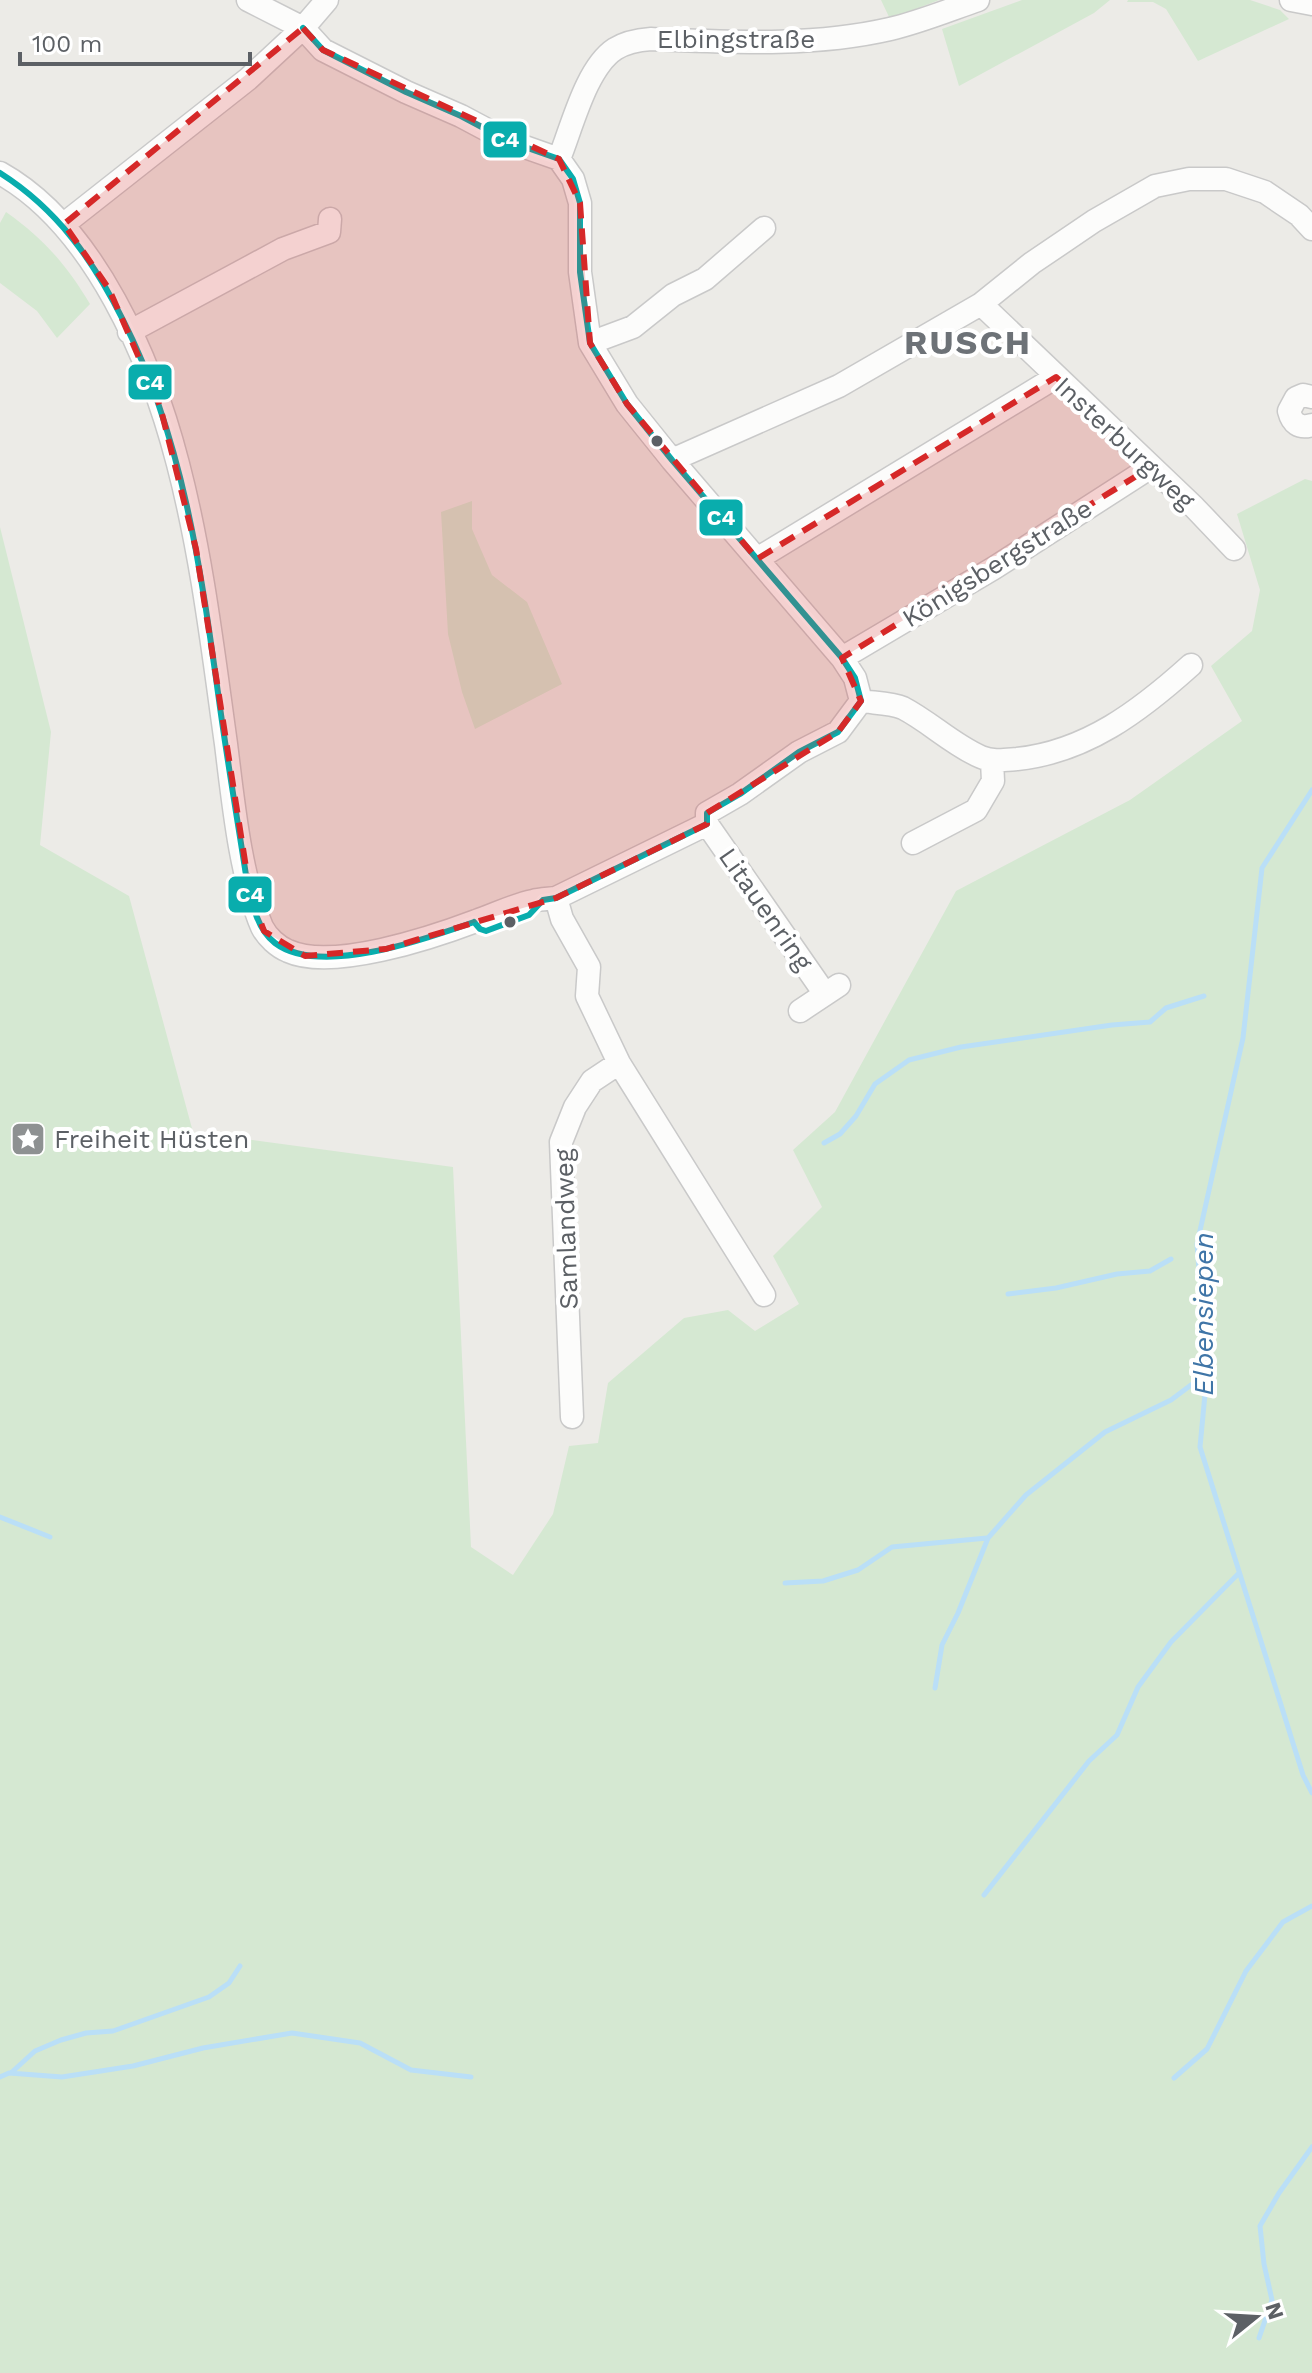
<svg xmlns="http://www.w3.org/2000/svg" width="1312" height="2373" font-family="'Work Sans',sans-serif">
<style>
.green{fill:#d5e8d2}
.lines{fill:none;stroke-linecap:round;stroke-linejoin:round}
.stream{stroke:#badff7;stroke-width:5}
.minor-casing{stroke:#c9c9c9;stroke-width:25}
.minor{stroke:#fcfcfb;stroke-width:22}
.bus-1-casing{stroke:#fff;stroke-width:12}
.bus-1{stroke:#09adad;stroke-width:6}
.marked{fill:#d62828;fill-opacity:0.2;stroke:#d62828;stroke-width:6;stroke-dasharray:16 10;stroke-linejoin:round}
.bus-dot{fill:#5c6065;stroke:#fff;stroke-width:3}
.labels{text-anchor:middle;stroke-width:8;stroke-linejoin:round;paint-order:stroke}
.street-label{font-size:26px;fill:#5c6065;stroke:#fff}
.poi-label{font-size:26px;fill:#5c6065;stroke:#fff;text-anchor:start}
.water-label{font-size:28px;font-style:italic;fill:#3f75a7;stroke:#fff}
.district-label{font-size:34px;font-weight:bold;letter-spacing:2px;fill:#6d7277;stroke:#fff}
.line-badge{stroke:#fff;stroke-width:3}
.badge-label{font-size:22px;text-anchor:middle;font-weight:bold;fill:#fff}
</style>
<rect width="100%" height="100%" fill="#ecebe7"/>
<!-- green -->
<path class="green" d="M881,0h58l-49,19z
M1022,0h88l-16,13 -135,73 -17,-57z
M1128,0h122l30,10 9,9 -91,42 -32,-52 -13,-7h-26z
M6,212c38,27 60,52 84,92l-33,34 -20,-27 -37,-28v-60z
M1305,479l7,2v1892h-1312v-1846l51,205 -11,113 89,51 64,236 260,35 18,380 42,28 40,-61 16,-68 29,-3 10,-60 76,-65 44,-8 27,21 44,-27 -26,-48 49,-49 -29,-57 42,-38 121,-221 174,-91 112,-79 -31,-55 41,-35 8,-41 -23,-76z
M472,501v28l20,46 35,27 35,82 -87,45 -13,-37 -14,-58 -7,-122z"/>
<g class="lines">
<!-- stream -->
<path class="stream" d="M1312,790l-50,78 -19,170 -46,206 10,129 -7,74 103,328 9,18
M824,1143l16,-9 16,-18 19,-32 34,-24 52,-13 151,-22 38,-3 16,-14 38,-12
M1008,1294l48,-6 61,-14 33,-3 21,-12
M0,1517l50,20
M785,1583l38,-2 35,-11 34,-23 95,-9
M935,1688l7,-43 16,-32 30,-75 38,-43 79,-63 66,-32 36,-27
M984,1895l105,-134 28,-26 21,-48 33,-45 68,-69
M12,2072l23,-21 26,-11 25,-7 27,-2 96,-34 20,-14 11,-17
M0,2077l9,-4 53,4 71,-11 70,-18 89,-15 68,10 51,27 60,7
M1174,2078l33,-29 39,-78 37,-49 29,-16
M1259,2338l13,-38 -8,-36 -4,-38 19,-33 33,-46"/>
<!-- minor casing -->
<g class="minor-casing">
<path id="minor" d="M248,0l55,28 20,22 83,42 55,24 47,25 51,18 14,20 7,24v69l10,71 37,61 45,56 170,198 13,20 6,23
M1291,0l21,4
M559,159c13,-32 27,-91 56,-110 11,-7 23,-9 36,-10 79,3 161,8 239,-10 30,-7 59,-19 88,-29
M0,173c95,53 152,190 178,291 24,92 35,187 48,280 7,56 14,131 36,183 5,10 16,20 26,24 44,20 143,-13 188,-30 18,-6 37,-16 57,-20 7,-2 16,-2 23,-3l151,-74v-11l33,-19 59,-42 39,-20 23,-31
M64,224l184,-145 55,-51 24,-28
M981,304l213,203 40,42
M129,332l154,-83 46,-17 1,-13
M590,343l43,-16 40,-32 32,-16 59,-51
M1312,397l-9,-2 -7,3 -7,13c3,12 10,18 23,14
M672,460l167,-74 142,-82 51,-41 62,-42 61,-35 34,-7h37l39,13 34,23 13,14
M757,559l299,-182
M842,658l152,-90 157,-101
M861,701c13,2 31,2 42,7 27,14 50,37 78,49 12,5 23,3 36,2 69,-7 123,-48 174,-94
M707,824l118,170
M913,843l63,-33 17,-29 -1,-20
M556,898l6,21 27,48 -2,29 32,67 145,232
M800,1011l39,-26
M572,1417l-11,-275 14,-35 17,-26 27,-18"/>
</g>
<!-- minor -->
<use href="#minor" class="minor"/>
<!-- bus-1 casing -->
<g class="bus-1-casing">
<path id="bus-1" d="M303,28l20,22 83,42 55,24 47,25 51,18 14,20 7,24v69l10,71 37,61 45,56 170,198 13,20 6,23
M0,173c57,36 93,87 123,147 60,118 78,250 96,380 8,59 18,117 27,175 5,22 9,53 29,68 45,34 151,-4 199,-21
M474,922l6,7 6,2 43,-16 14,-15 13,-2 151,-74v-11l33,-19 59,-42 39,-20 23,-31"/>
</g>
<!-- bus-1 -->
<use href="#bus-1" class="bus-1"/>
</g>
<!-- marked area -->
<path class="marked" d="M303,28l20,22 236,109 21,44 10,140 37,61 130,155 299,-182 95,90 -309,191 19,43 -23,31 -131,81v11l-151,74 -170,51 -81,7 -41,-25 -14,-38 -54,-344 -36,-143 -51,-117 -45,-65z"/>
<!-- icons -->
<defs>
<g id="sight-square" transform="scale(1.8)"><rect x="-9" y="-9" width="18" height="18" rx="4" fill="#8e9192" stroke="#fff"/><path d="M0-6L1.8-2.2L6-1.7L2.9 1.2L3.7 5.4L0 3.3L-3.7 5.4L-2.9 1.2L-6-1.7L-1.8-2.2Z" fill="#fff"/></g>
</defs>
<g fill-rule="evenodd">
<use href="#sight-square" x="28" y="1139"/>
</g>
<!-- markers -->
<g class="bus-dot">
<circle cx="657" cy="441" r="7"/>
<circle cx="510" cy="922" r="7"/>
</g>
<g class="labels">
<!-- street labels -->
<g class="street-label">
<text x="736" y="48">Elbingstraße</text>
<text transform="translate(1125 443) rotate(43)" y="9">Insterburgweg</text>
<text transform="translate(997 563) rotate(-32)" y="9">Königsbergstraße</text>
<text transform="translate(766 909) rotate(55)" y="9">Litauenring</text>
<text transform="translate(566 1229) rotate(-92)" y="9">Samlandweg</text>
</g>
<!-- poi labels -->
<g class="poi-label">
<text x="54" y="1148">Freiheit Hüsten</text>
</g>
<!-- water labels -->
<g class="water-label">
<text transform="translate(1203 1314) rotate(-90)" y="10">Elbensiepen</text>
</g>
<!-- district labels -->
<g class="district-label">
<text x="968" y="354">RUSCH</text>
</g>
</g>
<g class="line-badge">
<rect x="482" y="120" width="46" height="39" rx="8" fill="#09adad"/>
<rect x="127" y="363" width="46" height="38" rx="8" fill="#09adad"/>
<rect x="698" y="498" width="46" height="39" rx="8" fill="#09adad"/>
<rect x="227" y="875" width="46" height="39" rx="8" fill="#09adad"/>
</g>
<g class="badge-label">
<text x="505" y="147">C4</text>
<text x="150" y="390">C4</text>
<text x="721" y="525">C4</text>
<text x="250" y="902">C4</text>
</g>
<!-- north arrow -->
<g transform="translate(1256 2317) rotate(72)" stroke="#ffffff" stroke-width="6" paint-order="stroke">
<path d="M0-6L14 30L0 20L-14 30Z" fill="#5c6065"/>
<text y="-12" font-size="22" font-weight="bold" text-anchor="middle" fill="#5c6065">N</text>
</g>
<!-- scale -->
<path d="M20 52v12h230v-12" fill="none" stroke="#5c6065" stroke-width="4"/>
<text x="32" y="52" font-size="24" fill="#5c6065" stroke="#ffffff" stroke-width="6" paint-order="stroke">100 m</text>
</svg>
